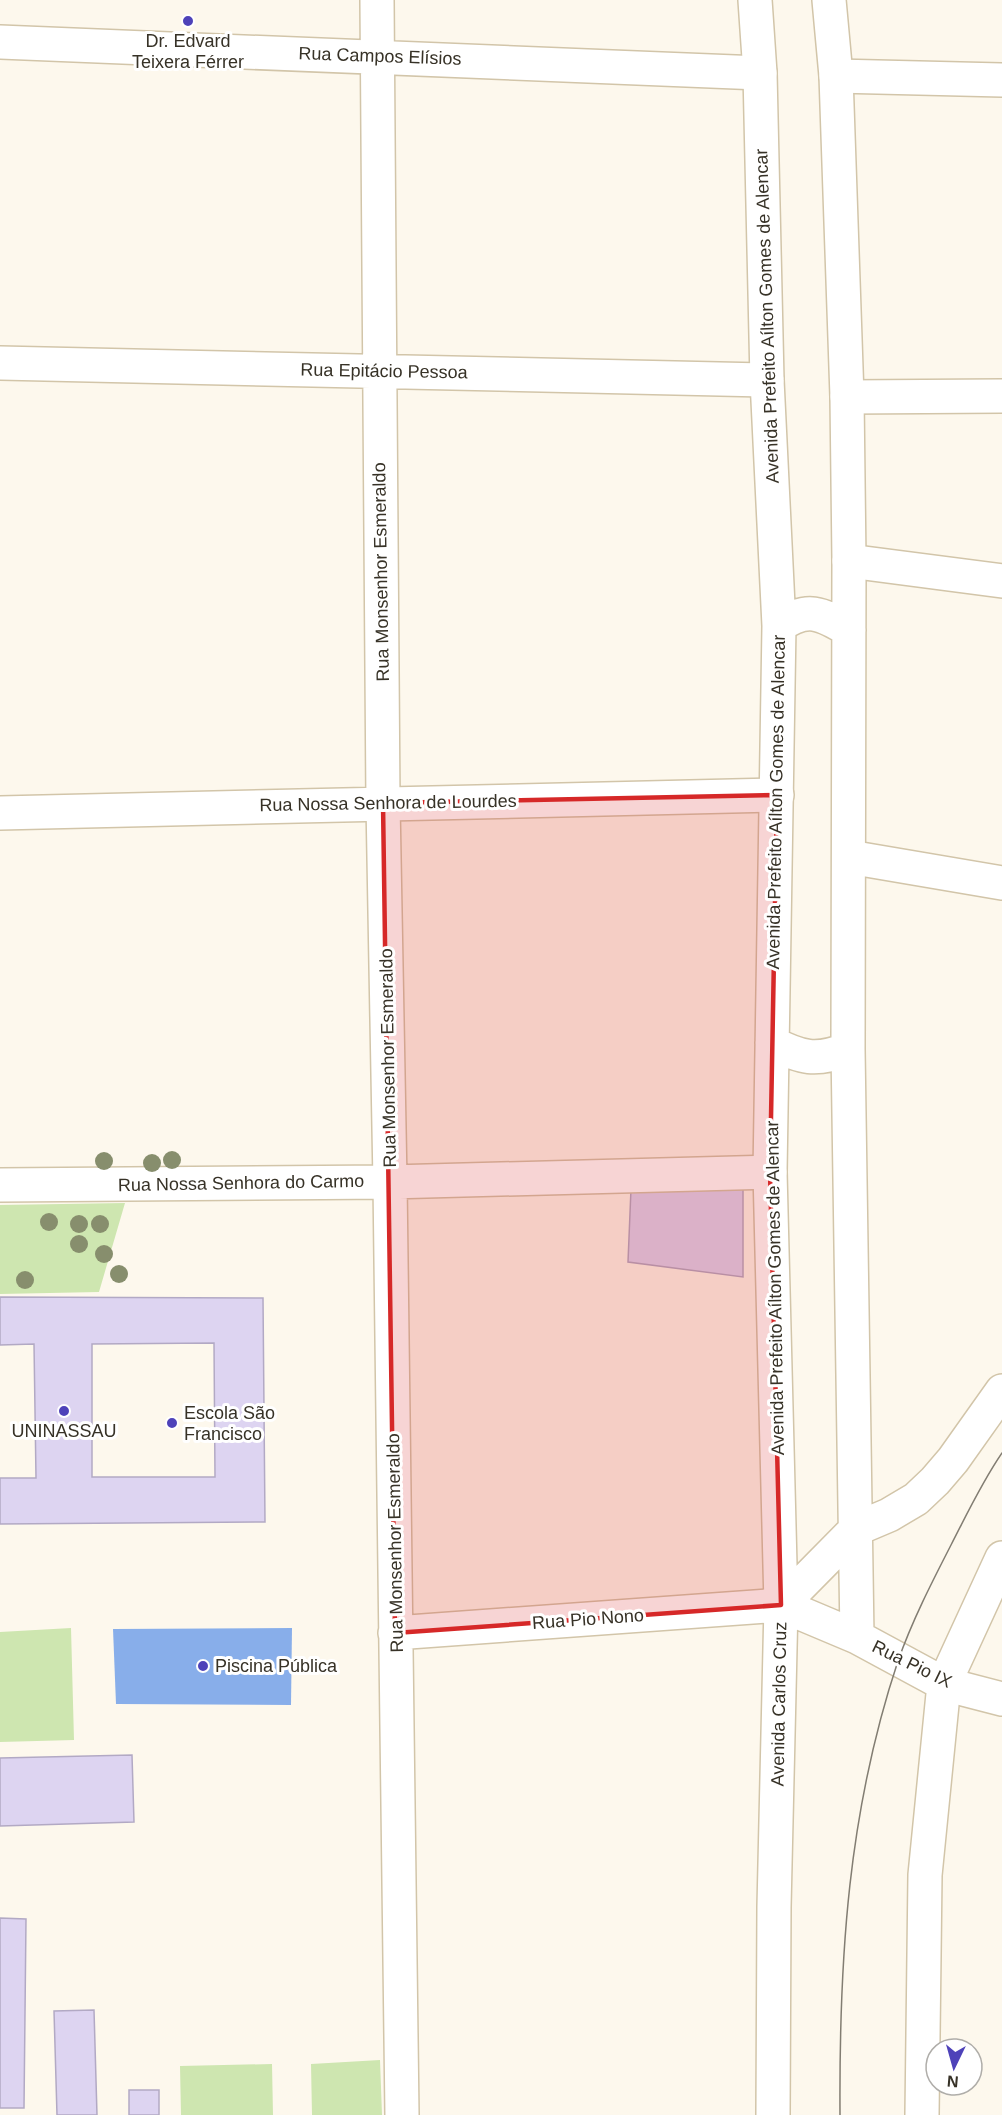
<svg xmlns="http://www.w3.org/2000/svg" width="1002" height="2115" font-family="Helvetica,sans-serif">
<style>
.green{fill:#cee6b0}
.water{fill:#88aeea}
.building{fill:#ddd4f1;stroke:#b2a9c4;stroke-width:1.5;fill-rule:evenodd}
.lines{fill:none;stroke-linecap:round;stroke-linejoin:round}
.minor-casing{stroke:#d2c5a9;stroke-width:36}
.major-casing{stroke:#d2c5a9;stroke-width:36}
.minor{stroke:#fff;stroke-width:33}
.major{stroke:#fff;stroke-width:33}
.tram{stroke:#827d72;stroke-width:1.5}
.tree{fill:#878e6d}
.marked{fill:#d62828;fill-opacity:0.2;stroke:#d62828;stroke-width:4.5;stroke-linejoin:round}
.poi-dot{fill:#4e42b9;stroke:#fff;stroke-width:2}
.labels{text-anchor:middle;stroke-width:6;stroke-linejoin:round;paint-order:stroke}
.poi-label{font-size:18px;fill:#373227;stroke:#fff}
.street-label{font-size:18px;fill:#373227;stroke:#fff}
</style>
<rect width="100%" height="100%" fill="#fdf8ed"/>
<!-- green -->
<path class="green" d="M125,1203l-26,89 -99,2v-89z
M71,1628l3,112 -74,2v-110z
M380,2060l2,55h-70l-1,-51z
M272,2064l1,51h-92l-1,-49z"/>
<!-- water -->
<path class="water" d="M292,1628l-1,77 -175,-1 -3,-75z"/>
<!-- building -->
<path class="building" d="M743,1186v91l-115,-15 3,-73z
M0,1297l263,1 2,224 -265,2v-46h36l-2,-134 -34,1zM214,1343l1,134h-123v-133z
M132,1755l2,67 -134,4v-68z
M0,1918l26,1 -2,189h-24z
M94,2010l3,105h-40l-3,-104z
M129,2090h30v25h-30z"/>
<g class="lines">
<!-- minor casing -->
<g class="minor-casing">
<path id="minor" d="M377,0l6,803 7,379 12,933
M0,42l760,31
M836,76l166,4
M0,363l767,17
M847,397l155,-1
M849,561l153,20
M0,813l777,-18
M849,857l153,26
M0,1185l390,-3 380,-10
M395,1633l386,-28
M944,1684l58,15"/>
</g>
<!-- major casing -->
<g class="major-casing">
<path id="major" d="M755,0l5,73 7,307 12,246 -9,546 11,433 -7,302 -1,208
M829,0l7,76 11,321 2,164 -1,488 9,588
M779,626c28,-20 42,-13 70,4
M772,1043c29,15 44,19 76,6
M781,1605l75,-76 33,-14 27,-16 19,-18 18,-21 49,-69
M781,1605l76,32 87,47
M922,2115l3,-240 19,-191 58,-126"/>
</g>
<!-- minor -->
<use href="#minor" class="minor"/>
<!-- major -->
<use href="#major" class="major"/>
<!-- tram -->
<path class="tram" d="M840,2115c-1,-157 8,-304 58,-454 14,-40 34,-79 53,-116 16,-31 31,-63 51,-92"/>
</g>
<!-- trees -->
<g class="tree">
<circle cx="172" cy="1160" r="9"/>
<circle cx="104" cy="1161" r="9"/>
<circle cx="152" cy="1163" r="9"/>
<circle cx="49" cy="1222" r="9"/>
<circle cx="79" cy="1224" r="9"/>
<circle cx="100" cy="1224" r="9"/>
<circle cx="79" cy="1244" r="9"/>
<circle cx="104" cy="1254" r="9"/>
<circle cx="119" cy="1274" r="9"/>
<circle cx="25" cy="1280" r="9"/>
</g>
<!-- marked area -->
<path class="marked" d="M777,795l-7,377 11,433 -386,28 -12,-830z"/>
<!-- markers -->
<g class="poi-dot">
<circle cx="188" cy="21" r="6"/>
<circle cx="64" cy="1411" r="6"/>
<circle cx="172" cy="1423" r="6"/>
<circle cx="203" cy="1666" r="6"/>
</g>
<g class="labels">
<!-- poi labels -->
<g class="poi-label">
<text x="188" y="47">Dr. Edvard<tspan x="188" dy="21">Teixera Férrer</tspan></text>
<text x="184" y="1419" text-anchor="start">Escola São<tspan x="184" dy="21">Francisco</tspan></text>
<text x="64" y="1437">UNINASSAU</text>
<text x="215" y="1672" text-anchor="start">Piscina Pública</text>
</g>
<!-- street labels -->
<g class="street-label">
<text transform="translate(380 56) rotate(2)" y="6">Rua Campos Elísios</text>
<text transform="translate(767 316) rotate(-92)" y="6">Avenida Prefeito Aílton Gomes de Alencar</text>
<text transform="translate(384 371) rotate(1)" y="6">Rua Epitácio Pessoa</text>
<text transform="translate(381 572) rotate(-91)" y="6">Rua Monsenhor Esmeraldo</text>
<text transform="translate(776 802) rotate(-89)" y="6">Avenida Prefeito Aílton Gomes de Alencar</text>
<text transform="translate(388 803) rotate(-1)" y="6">Rua Nossa Senhora de Lourdes</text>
<text transform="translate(388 1058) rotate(-91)" y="6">Rua Monsenhor Esmeraldo</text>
<text transform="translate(241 1183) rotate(-1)" y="6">Rua Nossa Senhora do Carmo</text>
<text transform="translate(775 1288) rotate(-91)" y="6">Avenida Prefeito Aílton Gomes de Alencar</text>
<text transform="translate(395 1543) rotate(-91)" y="6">Rua Monsenhor Esmeraldo</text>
<text transform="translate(588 1619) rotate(-4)" y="6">Rua Pio Nono</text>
<text transform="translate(912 1664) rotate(26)" y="6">Rua Pio IX</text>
<text transform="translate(779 1704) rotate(-89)" y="6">Avenida Carlos Cruz</text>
</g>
</g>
<!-- north arrow -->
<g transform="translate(954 2067) rotate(185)"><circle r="28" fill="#ffffff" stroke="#afada9" stroke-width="1.5"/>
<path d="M0-4.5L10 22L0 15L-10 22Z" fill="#4e42b9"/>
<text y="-9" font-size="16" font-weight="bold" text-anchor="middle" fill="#373227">N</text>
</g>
</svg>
